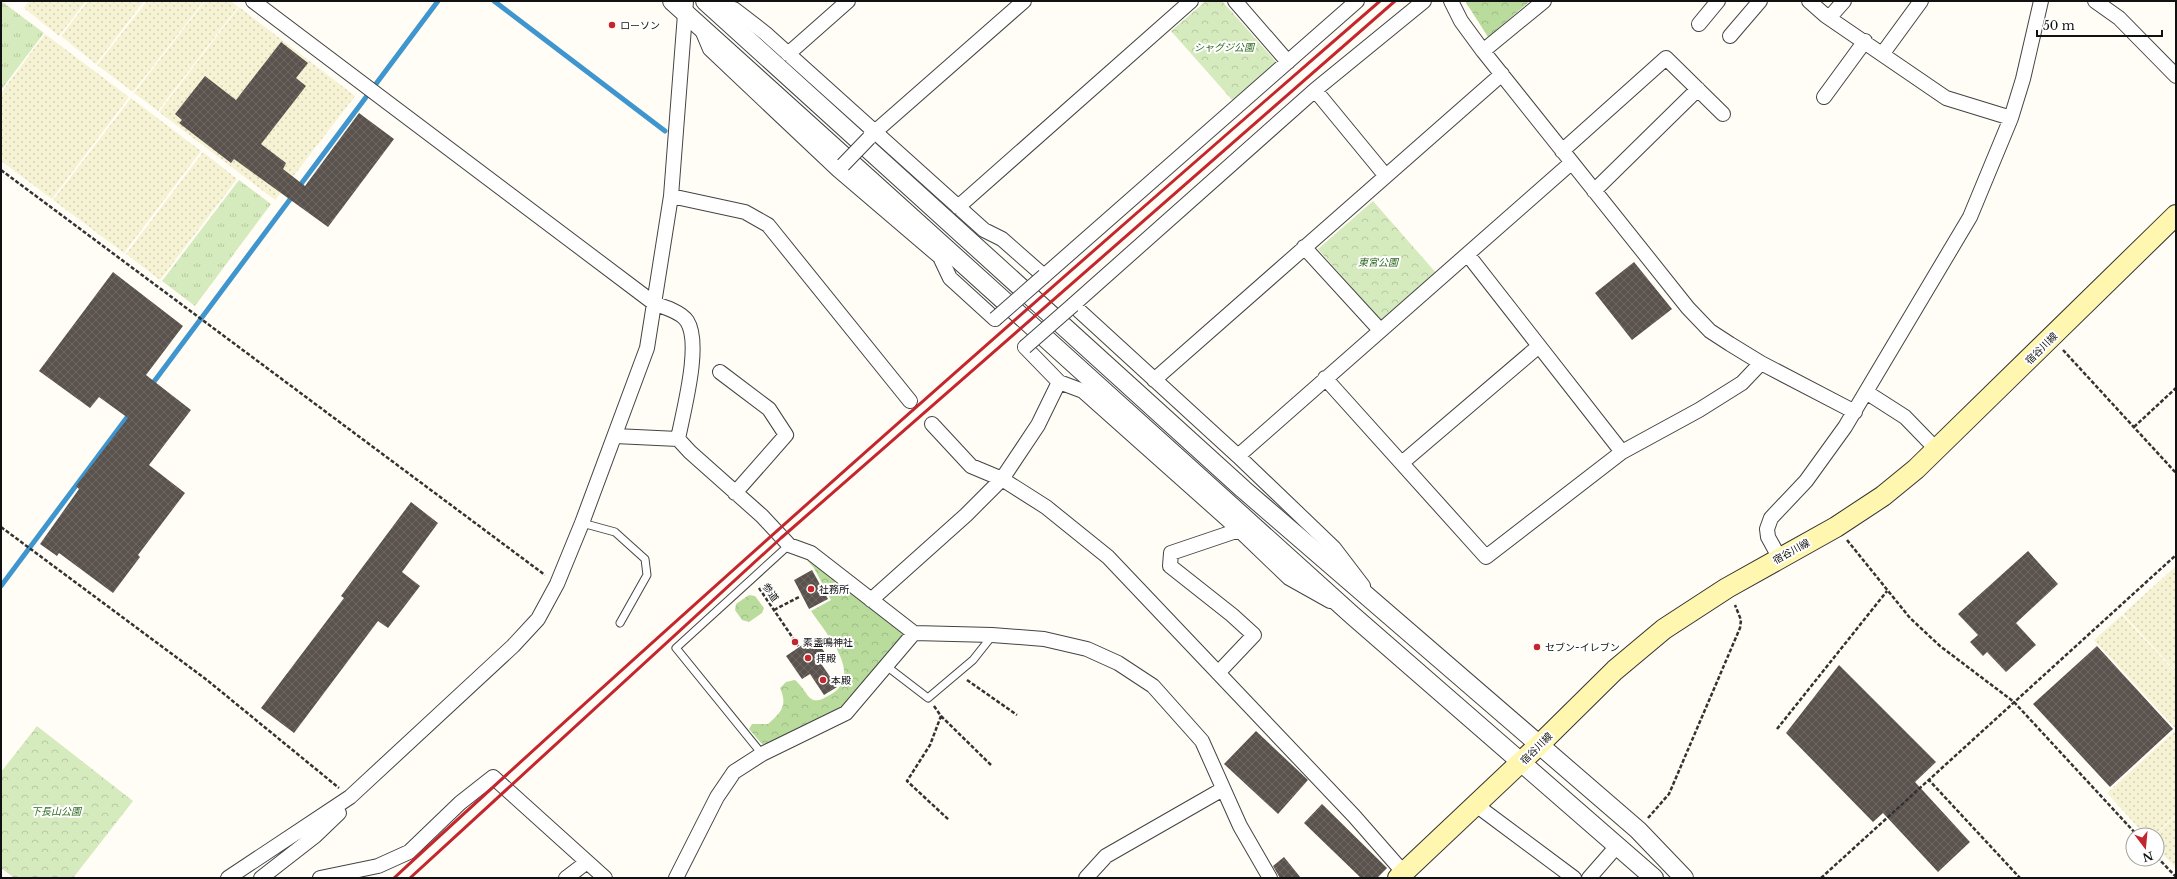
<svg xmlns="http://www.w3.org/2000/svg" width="2177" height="879" font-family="'Libre Baskerville','Noto Sans JP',serif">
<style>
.farmland{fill:url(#farmland-dots)}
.grass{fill:url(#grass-tufts)}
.forest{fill:url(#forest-crowns)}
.park{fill:url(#park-crowns)}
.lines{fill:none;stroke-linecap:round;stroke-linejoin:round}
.stream{stroke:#3f96cf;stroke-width:5}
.building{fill:url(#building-cross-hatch)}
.service-casing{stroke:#444;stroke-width:9}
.minor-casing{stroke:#444;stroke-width:16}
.tertiary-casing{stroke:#444;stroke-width:20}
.secondary-casing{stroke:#333;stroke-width:22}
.path{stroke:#333;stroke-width:2.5;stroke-dasharray:4 2;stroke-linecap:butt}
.service{stroke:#fff;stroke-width:7}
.minor{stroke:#fff;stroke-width:14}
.tertiary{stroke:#fff;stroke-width:18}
.secondary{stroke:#fff6b0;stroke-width:20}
.rail{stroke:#c4262e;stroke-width:3}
.minor-bridge-casing{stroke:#444;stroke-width:16;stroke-linecap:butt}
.minor-bridge{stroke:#fff;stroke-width:14}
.poi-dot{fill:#c4262e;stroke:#fff;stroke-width:1.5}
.labels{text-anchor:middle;stroke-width:4;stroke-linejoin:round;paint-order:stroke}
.poi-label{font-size:10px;fill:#111;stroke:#fff;text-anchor:start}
.park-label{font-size:10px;font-style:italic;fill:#2f6b1f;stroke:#fff}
.street-label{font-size:10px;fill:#111;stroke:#fff}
</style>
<defs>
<pattern id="farmland-dots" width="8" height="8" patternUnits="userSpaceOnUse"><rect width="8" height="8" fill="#f6f3d4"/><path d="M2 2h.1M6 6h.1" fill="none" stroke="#d2cfb5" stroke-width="1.8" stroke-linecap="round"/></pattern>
<pattern id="grass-tufts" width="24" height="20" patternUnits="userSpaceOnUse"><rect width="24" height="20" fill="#d5ebbd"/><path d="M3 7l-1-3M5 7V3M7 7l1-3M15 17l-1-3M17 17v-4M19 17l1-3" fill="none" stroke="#b6c8a1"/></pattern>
<pattern id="forest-crowns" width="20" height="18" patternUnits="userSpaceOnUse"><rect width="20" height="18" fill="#b9dc9c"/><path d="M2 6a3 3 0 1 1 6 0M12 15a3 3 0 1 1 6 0" fill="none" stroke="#9ebc85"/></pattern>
<pattern id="park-crowns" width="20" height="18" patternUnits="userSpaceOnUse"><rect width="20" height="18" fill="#d5ebbd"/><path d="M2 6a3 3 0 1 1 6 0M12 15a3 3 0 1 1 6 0" fill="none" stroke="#b6c8a1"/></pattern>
<pattern id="building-cross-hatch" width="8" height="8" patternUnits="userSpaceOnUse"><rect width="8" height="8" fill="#5a524d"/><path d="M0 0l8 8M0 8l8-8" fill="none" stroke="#6d6662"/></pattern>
</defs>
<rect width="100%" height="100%" fill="#fffdf5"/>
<!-- farmland -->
<path class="farmland" d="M29,1h57l-27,35 -35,-28z
M88,1h56l-48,63 -35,-28z
M147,1h57l-71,91 -36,-27z
M205,1h26l7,6 -80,104 -24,-18z
M239,7l116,89 -80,104 -116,-88z
M45,34l84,63 -77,102 -51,-38v-68z
M131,98l70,53 -77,102 -71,-53z
M203,152l34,27 -77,101 -34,-26z
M2176,566v106l-53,-58z
M2122,615l54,58v56l-82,-89z
M2176,730v85l-22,20h-9l-38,-42z
M2176,816v52l-19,-20v-13h-2z"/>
<!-- grass -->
<path class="grass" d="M1,1l43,32 -43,57z
M239,180l32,24 -76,102 -33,-25z"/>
<!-- forest -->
<path class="forest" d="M1465,1h65l-42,36z
M798,550l105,81 1,4 -63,74 -75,36 -5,-2 -12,-14 3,-5h16c13,-12 20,-18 12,-36l6,-6 9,-2c16,14 12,30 38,13 30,-20 -8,-61 -22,-82l20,-11 -17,-32z
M749,595l6,1 9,12 -2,5 -13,9 -7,-2 -7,-10 1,-6z"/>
<!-- park -->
<path class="park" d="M1206,1h16l55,62 -44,38 -62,-70z
M1373,201l64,73 -55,48 -64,-73z
M37,726l96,75 -60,77h-59l-13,-10v-96z"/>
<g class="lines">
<!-- stream -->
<path class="stream" d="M494,1l171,130
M298,188l140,-187
M150,387l144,-193
M1,586l130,-174"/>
</g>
<!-- building -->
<path class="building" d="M281,42l27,21 -12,15 10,8 -45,58 25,19 -3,6 22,17 54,-73 35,26 -66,88 -94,-68 -3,4 -52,-40 3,-3 -7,-6 30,-38 31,24z
M1634,262l38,47 -40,31 -37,-47z
M113,272l70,54 -37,49 45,35 -42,55 36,28 -47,62 2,2 -27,36 -54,-40 -2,3 -17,-12 39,-55 -3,-3 52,-68 -29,-21 -9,11 -51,-37z
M411,502l27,21 -36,49 18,14 -32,42 -10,-7 -84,112 -33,-25 83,-110 -3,-2z
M2028,551l30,33 -42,39 20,22 -30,27 -19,-20 -4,4 -13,-14 8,-7 -20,-21z
M812,570l16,29 -19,10 -15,-29z
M814,637l16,23 -8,5 15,22 -13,8 -14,-21 -8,5 -16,-23z
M2097,646l76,83 -63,58 -77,-83z
M1839,665l97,97 -21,20 55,60 -32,30 -55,-59 -10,9 -87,-89z
M1256,731l52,49 -30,34 -54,-50z
M1322,804l65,64 -10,10h-16l-57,-55z
M1284,857l17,21h-21l-7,-12z"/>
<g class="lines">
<!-- service casing -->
<g class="service-casing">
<path id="service" d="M582,523l33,9 30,27 2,16 -27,48
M885,665l43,33 45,-38 19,-24
M762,754l-86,-106 113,-103"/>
</g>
<!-- minor casing -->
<g class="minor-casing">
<path id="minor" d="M253,1l402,303c10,3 26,8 32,17 15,23 -4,91 -9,118l12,13 72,64 27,29 22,8 103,80 78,2 52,4 43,10 31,14 35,23 49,55 38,85 30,52
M1235,1l53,61
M1451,1l10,20 22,30 205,257 22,23 20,13 31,19 94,49
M1809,1l17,15 120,82 65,20
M2095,1l24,17 57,58
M709,4l25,5 31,24 219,197 18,9 42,37 313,-275
M1829,18l15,-17
M1699,24l19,-23
M702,30l8,19 128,121 102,87 10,21 45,41
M1730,36l30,-35
M1483,51l61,-50
M1883,53l38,-52
M788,54l60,-53
M1315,90l-242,215 165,151 96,92 29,38
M1824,97l41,-56
M869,137l155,-136
M1562,151l104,-93 57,56
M1385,175l-70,-85 109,-89
M1594,191l104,-102
M671,196l74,16 23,13 142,176
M958,207l233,-206
M1304,247l76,83
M1025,347l34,35 24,9 156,139 50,48 41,23
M720,372l49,37 17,26 -51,58
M1325,378l161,179 136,-105 -154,-197
M1154,380l348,-306
M1866,392l39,25 32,33
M932,424l39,42 31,13 44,28 62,50 246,259 50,57
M615,436l63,3
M1622,452l77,-42 43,-27 19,-20
M1238,456l333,-293
M1403,462l136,-116
M1779,557l-11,-20 -1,-8 4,-11 35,-37 39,-54 125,-210 41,-99 12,-39 18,-78
M871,600l95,-85 36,-36 36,-54 21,-43
M1218,673l36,-38 -22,-20 -62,-49 1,-13 68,-23
M1476,805l98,73
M228,878l122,-81 163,-151 25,-27 19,-35 25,-61 65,-175 24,-152 15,-195
M261,878l54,-42 24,-23
M320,878l58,-12 31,-14 51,-49 33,-26 112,101
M566,878l21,-16
M676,878l41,-81 17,-25 28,-18 84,-41 68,-80
M1086,878l20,-22 117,-67
M1589,878l28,-32"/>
</g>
<!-- tertiary casing -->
<g class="tertiary-casing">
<path id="tertiary" d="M672,1l680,614 302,263
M705,1l538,488 395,341 46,48"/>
</g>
<!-- secondary casing -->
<g class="secondary-casing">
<path id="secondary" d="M1398,878l142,-134 75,-74 49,-41 63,-41 109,-61 47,-31 33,-27 260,-254"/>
</g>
<!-- path -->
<path class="path" d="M1,170l544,405
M2063,350l113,123
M2134,427l42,-39
M1,527l206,153 132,108
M1847,540l63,78 30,28 74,56 123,133
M759,588l40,59
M774,610l25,-13
M967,680l50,35
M934,706l7,10 -11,29 -23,36 42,39
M941,716l51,50
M1777,729l110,-138
M1928,779l92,99
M1648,818l21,-24 71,-166 1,-8 -6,-15
M2157,857l19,20
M1821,878l355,-323"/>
<!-- service -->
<use href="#service" class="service"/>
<!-- minor -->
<use href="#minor" class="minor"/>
<!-- tertiary -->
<use href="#tertiary" class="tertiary"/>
<!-- secondary -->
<use href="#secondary" class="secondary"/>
<!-- rail -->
<path class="rail" d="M394,878c323,-298 654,-589 986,-877
M410,878l371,-340 614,-537"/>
<!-- minor-bridge casing -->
<g class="minor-bridge-casing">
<path id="minor-bridge" d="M843,165l26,-27
M995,319l49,-43
M1025,347l48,-42"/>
</g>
<!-- minor-bridge -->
<use href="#minor-bridge" class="minor-bridge"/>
</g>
<!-- markers -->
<g class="poi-dot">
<circle cx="612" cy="25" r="4"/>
<circle cx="811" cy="589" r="4"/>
<circle cx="795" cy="642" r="4"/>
<circle cx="1537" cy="647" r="4"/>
<circle cx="808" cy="658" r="4"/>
<circle cx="823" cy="680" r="4"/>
</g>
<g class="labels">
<!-- poi labels -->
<g class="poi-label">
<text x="620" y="29">ローソン</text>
<text x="819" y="593">社務所</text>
<text x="803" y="646">素盞鳴神社</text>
<text x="1545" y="651">セブン-イレブン</text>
<text x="816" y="662">拝殿</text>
<text x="831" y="684">本殿</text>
</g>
<!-- park labels -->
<g class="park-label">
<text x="1224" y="51">シャグジ公園</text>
<text x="1378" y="266">東宮公園</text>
<text x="56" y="815">下長山公園</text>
</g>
<!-- street labels -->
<g class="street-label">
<text transform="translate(2041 348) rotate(-45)" y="4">宿谷川線</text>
<text transform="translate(1791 551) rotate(-29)" y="4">宿谷川線</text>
<text transform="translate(771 592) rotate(56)" y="4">参道</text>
<text transform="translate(1536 748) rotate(-45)" y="4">宿谷川線</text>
</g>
</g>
<!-- border -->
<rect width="2177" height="879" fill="none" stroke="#111111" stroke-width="4"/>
<!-- north arrow -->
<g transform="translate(2145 847) rotate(164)"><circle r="19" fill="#ffffff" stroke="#a0a0a0"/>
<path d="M0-3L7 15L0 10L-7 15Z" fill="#c4262e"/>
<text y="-6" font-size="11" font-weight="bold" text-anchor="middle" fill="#111111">N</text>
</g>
<!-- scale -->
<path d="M2037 30v6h125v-6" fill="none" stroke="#111111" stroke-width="2"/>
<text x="2043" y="30" font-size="12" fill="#111111" stroke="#ffffff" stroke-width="3" paint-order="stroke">50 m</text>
</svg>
